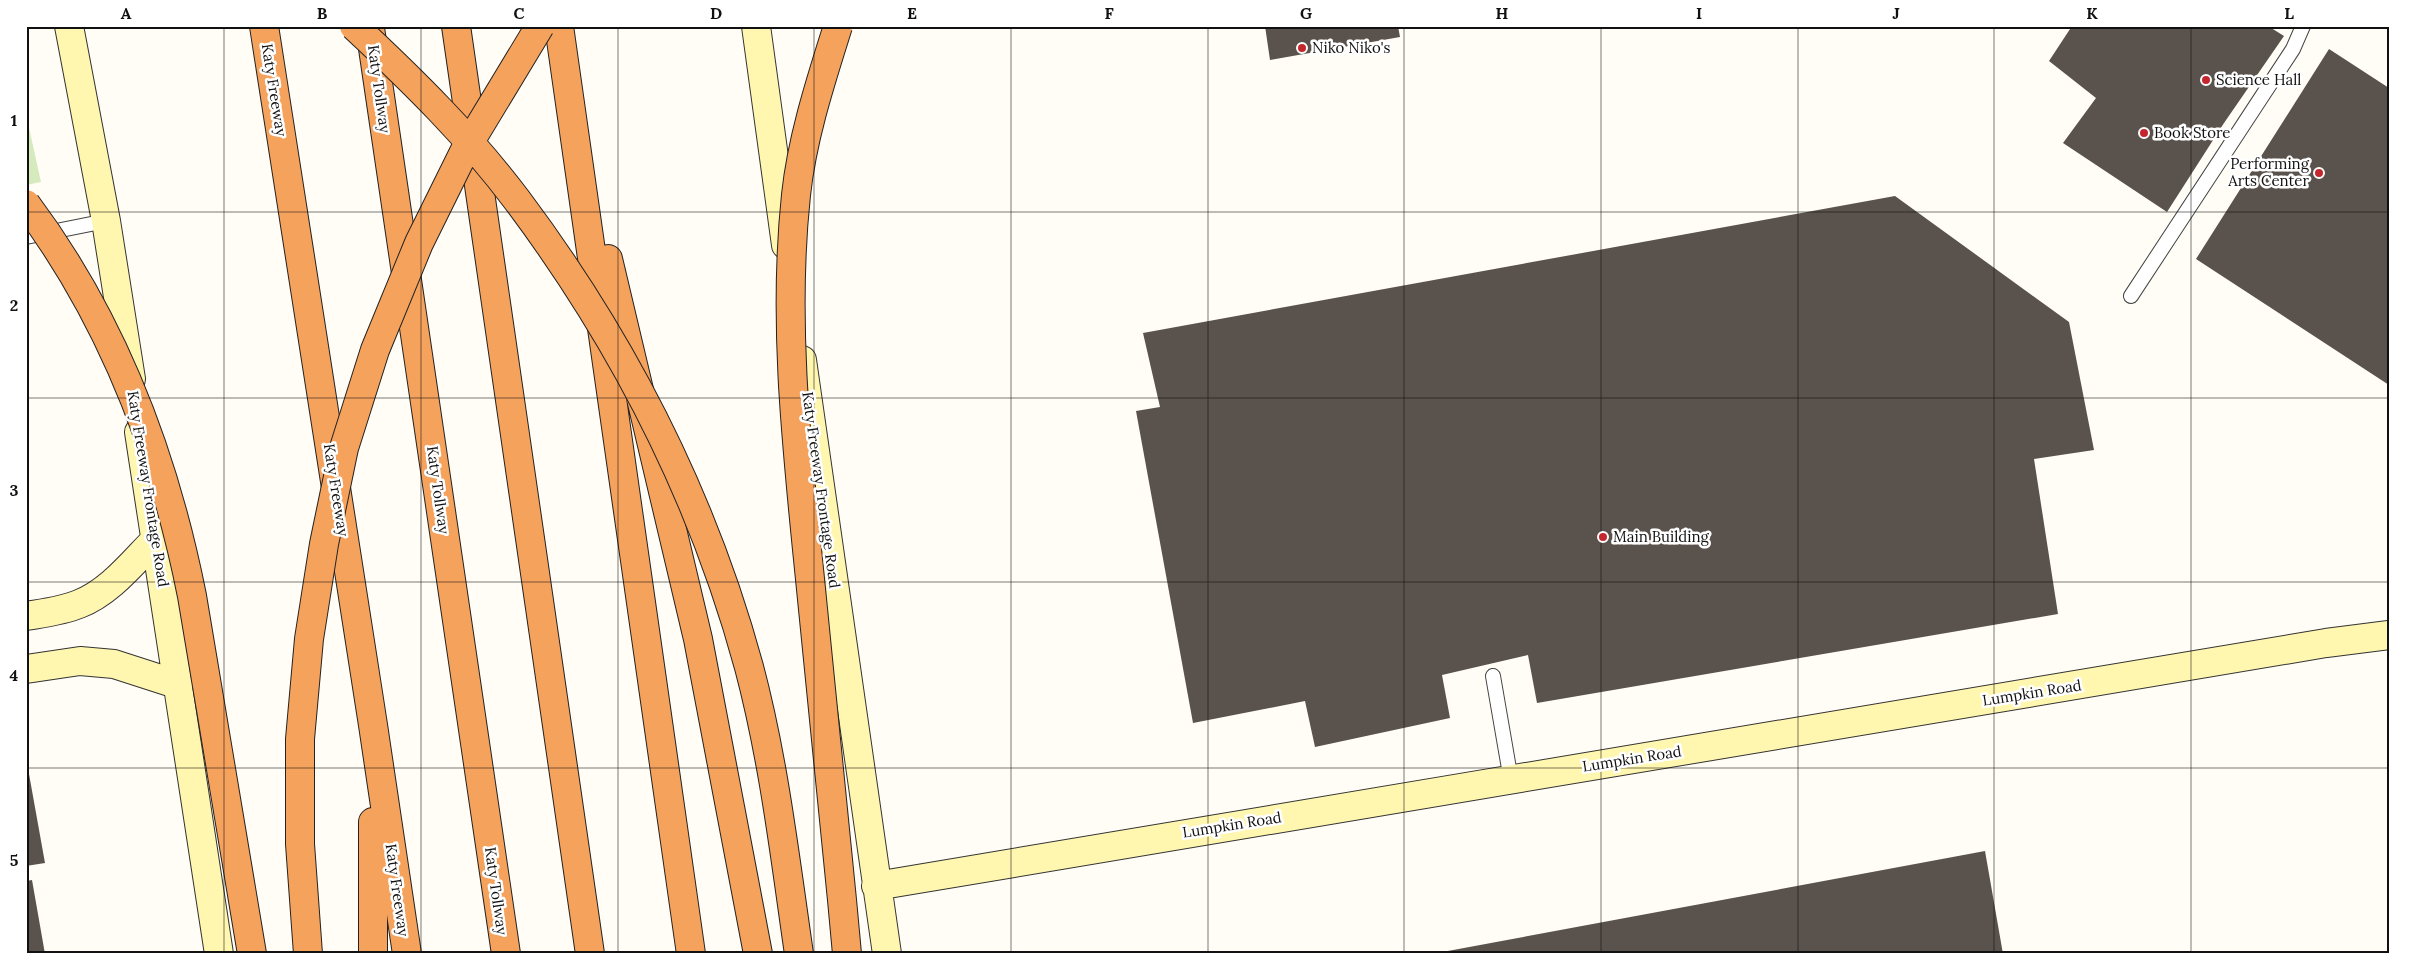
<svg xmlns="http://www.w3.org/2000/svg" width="2415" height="980" font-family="Lora,serif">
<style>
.green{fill:#d5ebbd}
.building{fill:#5a524d}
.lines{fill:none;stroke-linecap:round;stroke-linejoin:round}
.lane-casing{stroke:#444;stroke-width:16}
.secondary-casing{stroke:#333;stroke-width:30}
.highway-casing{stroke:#222;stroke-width:30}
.lane{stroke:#fff;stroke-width:14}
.secondary{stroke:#fff6b0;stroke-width:28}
.highway{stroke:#f5a25d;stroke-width:28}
.highway-bridge-casing{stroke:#222;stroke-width:30;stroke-linecap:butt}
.highway-bridge{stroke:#f5a25d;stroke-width:28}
.grid{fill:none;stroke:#111;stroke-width:1;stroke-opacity:0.55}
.poi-dot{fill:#c4262e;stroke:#fff;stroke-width:2}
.labels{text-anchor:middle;stroke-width:5;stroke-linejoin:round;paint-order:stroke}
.poi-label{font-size:15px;fill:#111;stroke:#fff;text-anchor:start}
.street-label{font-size:15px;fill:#111;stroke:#fff}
.neatline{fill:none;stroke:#111;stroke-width:2}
.grid-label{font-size:16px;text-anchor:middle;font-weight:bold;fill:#111}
</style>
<rect width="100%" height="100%" fill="#fffdf5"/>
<!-- green -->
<path class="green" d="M26,114l15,68 -15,3z"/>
<!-- building -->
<path class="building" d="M1265,26h133l2,11 -130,23z
M2072,26h196l16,10 -60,87 -57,89 -104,-69 33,-45 -47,-37z
M2329,49l60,39v297l-193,-126z
M1895,196l174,126 25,128 -60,9 24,155 -521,89 -9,-48 -86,20 8,43 -135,29 -10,-46 -112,22 -57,-312 24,-4 -17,-74z
M26,774h3l16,89 -19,3z
M1985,851l18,103h-566v-1z
M32,880l13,74h-19v-73z"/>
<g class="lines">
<!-- lane casing -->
<g class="lane-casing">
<path id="lane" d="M26,237l80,-16
M2131,296l162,-247 10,-23
M1493,676l18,104"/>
</g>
<!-- secondary casing -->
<g class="secondary-casing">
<path id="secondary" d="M69,26l37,195 25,158
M756,26l30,219
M802,360l85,594
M139,432l80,522
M26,616c18,-3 36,-5 53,-12 31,-12 54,-42 77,-65
M26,669l54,-8 34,3 65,21
M876,886l1450,-243 63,-8"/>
</g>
<!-- highway casing -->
<g class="highway-casing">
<path id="highway" d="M264,26l109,699 34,229
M456,26l134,928
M559,26l132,928
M370,28l136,926
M608,259l90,380 60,315
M373,954v-132"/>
</g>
<!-- lane -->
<use href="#lane" class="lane"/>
<!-- secondary -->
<use href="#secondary" class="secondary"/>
<!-- highway -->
<use href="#highway" class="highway"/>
<!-- highway-bridge casing -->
<g class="highway-bridge-casing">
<path id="highway-bridge" d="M354,26c58,54 115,110 163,174 105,140 186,298 232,467 25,94 36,191 50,287
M838,26c-17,54 -36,112 -42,169 -14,131 2,263 15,394 12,121 25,243 36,365
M26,204c87,116 138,251 166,392l60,358
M308,954l-8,-110v-105l9,-100 15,-95 20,-96 31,-98 44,-107 46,-93 75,-124"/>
</g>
<!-- highway-bridge -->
<use href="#highway-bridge" class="highway-bridge"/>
</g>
<!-- grid -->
<path class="grid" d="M224,26v928M421,26v928M618,26v928M814,26v928M1011,26v928M1208,26v928M1404,26v928M1601,26v928M1798,26v928M1994,26v928M2191,26v928M26,212h2363M26,398h2363M26,582h2363M26,768h2363"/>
<!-- markers -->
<g class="poi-dot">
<circle cx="1302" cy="48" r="5"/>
<circle cx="2206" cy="80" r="5"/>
<circle cx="2144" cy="133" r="5"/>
<circle cx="2319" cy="173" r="5"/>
<circle cx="1603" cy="537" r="5"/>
</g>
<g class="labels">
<!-- poi labels -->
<g class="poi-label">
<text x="1312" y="53">Niko Niko's</text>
<text x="2216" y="85">Science Hall</text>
<text x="2154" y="138">Book Store</text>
<text x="2309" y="169" text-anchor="end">Performing<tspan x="2309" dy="17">Arts Center</tspan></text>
<text x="1613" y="542">Main Building</text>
</g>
<!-- street labels -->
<g class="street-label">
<text transform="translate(379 89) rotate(82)" y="5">Katy Tollway</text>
<text transform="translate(274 90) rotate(81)" y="5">Katy Freeway</text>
<text transform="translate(148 489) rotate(81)" y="5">Katy Freeway Frontage Road</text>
<text transform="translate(336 490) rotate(81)" y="5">Katy Freeway</text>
<text transform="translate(438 490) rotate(82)" y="5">Katy Tollway</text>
<text transform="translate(821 490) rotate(82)" y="5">Katy Freeway Frontage Road</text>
<text transform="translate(2032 693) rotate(-9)" y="5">Lumpkin Road</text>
<text transform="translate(1632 759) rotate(-9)" y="5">Lumpkin Road</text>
<text transform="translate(1232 825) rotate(-9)" y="5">Lumpkin Road</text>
<text transform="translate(397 890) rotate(82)" y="5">Katy Freeway</text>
<text transform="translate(496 891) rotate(82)" y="5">Katy Tollway</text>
</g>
</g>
<!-- border -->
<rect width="2415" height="980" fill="none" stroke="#ffffff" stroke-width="55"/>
<rect x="28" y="28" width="2360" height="924" class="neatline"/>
<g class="grid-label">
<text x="126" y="19">A</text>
<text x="322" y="19">B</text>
<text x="519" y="19">C</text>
<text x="716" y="19">D</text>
<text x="912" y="19">E</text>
<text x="1109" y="19">F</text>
<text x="1306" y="19">G</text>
<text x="1502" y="19">H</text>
<text x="1699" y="19">I</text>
<text x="1896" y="19">J</text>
<text x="2092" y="19">K</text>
<text x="2289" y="19">L</text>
<text x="14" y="126">1</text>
<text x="14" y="311">2</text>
<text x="14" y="496">3</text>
<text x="14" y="681">4</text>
<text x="14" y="866">5</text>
</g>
</svg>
